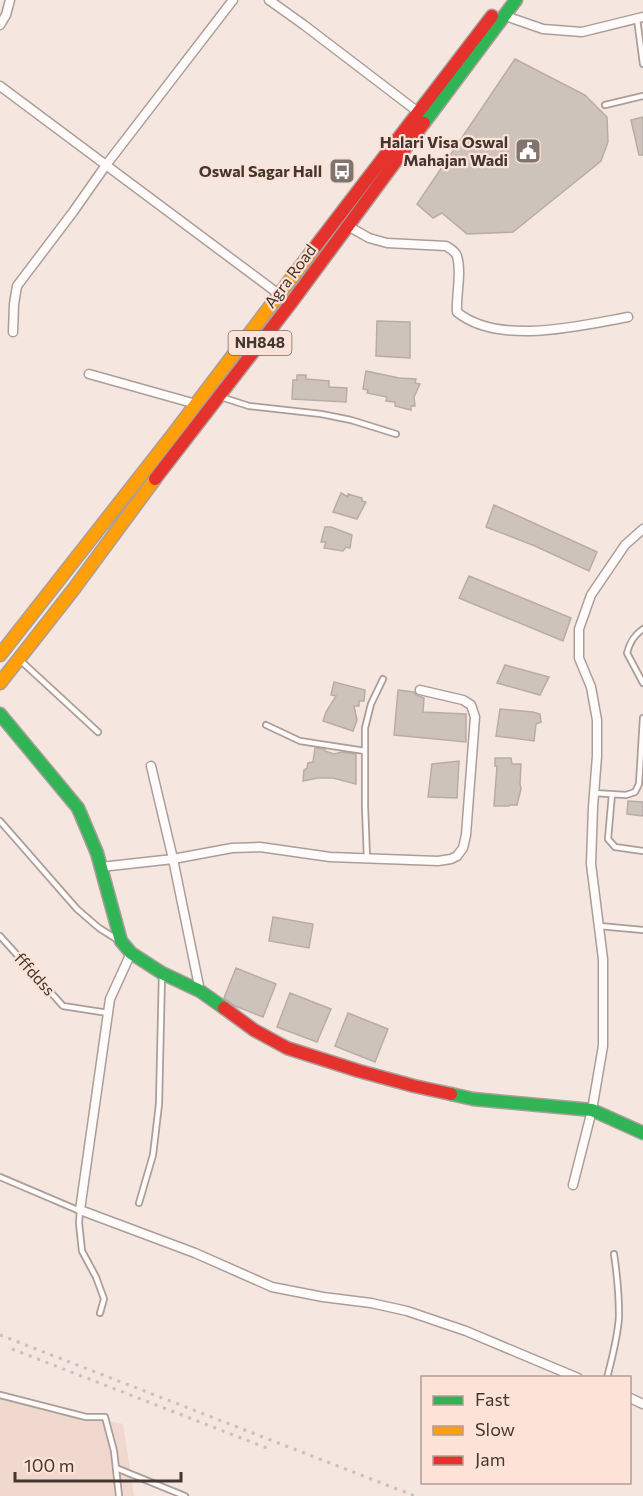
<svg xmlns="http://www.w3.org/2000/svg" width="643" height="1496" font-family="Commissioner,sans-serif">
<style>
.built{fill:#f1d8ce}
.building{fill:#cec3bb;stroke:#b8ada6;stroke-width:1.5}
.lines{fill:none;stroke-linecap:round;stroke-linejoin:round}
.lane-casing{stroke:#ab9e99;stroke-width:8}
.street-casing{stroke:#ab9e99;stroke-width:11}
.fast-casing{stroke:#ab9e99;stroke-width:15}
.slow-casing{stroke:#ab9e99;stroke-width:15}
.jam-casing{stroke:#ab9e99;stroke-width:15}
.lane{stroke:#fefbfa;stroke-width:4.5}
.street{stroke:#fefbfa;stroke-width:8}
.fast{stroke:#30b455;stroke-width:12}
.slow{stroke:#ff9f0a;stroke-width:12}
.jam{stroke:#e5322d;stroke-width:12}
.rail{stroke:#c5c1c0;stroke-width:3;stroke-dasharray:3 6;stroke-linecap:butt}
.labels{text-anchor:middle;stroke-width:4.5;stroke-linejoin:round;paint-order:stroke}
.shield{fill:#fde2d7;stroke:#7b6a62;stroke-width:1.5}
.shield-label{font-size:15px;font-weight:bold;fill:#433630}
.poi-label{font-size:16px;font-weight:bold;fill:#433630;stroke:#fde2d7;text-anchor:end}
.street-label{font-size:16px;fill:#433630;stroke:#fde2d7}
</style>
<rect width="100%" height="100%" fill="#f5e6df"/>
<!-- built -->
<path class="built" d="M0,1397l123,27 11,72h-134z"/>
<!-- building -->
<path class="building" d="M515,59l70,36 22,22 1,25 -7,19 -88,71 -46,2 -25,-21 -9,5 -16,-14z
M643,117v38h-4l-8,-35z
M377,321l33,1v36l-34,-2z
M366,371l33,7 17,1 -1,4 5,1 -6,13 1,9h-4v4l-16,-4v-4l-9,-1 1,-4 -20,-4 1,-3 -5,-1z
M297,375h9v4l23,2v6l18,1 -1,14 -54,-3 1,-19h4z
M341,493l7,4v-3l14,4v3l4,1 -9,17 -24,-7z
M494,505l103,47 -8,19 -54,-25 -49,-19z
M325,527h6l21,8 -2,13 -4,-1 -3,4 -19,-3 2,-6h-5z
M469,576l102,42 -8,23 -104,-43z
M505,665l44,12 -9,18 -43,-12z
M334,682l31,8 -1,11h-5v5h-5l3,14 -4,11 -30,-10 3,-9 10,-16 -5,-1z
M398,690l16,2 2,3 8,3 -1,14 43,2v28l-72,-7z
M500,709l33,3 7,2 1,8 -5,2 -2,17 -38,-5z
M315,748l10,1v2l9,3 8,-2 14,2v30l-23,-6h-15l-15,3 1,-11 3,-2 1,-5 5,-1z
M495,758h16l1,6h9l-1,20 1,5 -4,16h-7l-1,1h-15l3,-40h-2z
M459,761l-2,37 -29,-1 4,-33z
M628,801l15,1v14l-16,-2z
M273,917l40,7 -4,24 -40,-7z
M236,968l40,16 -13,33 -28,-11 -11,-8z
M290,993l41,16 -14,33 -40,-15z
M348,1013l40,16 -13,33 -40,-16z"/>
<g class="lines">
<!-- lane casing -->
<g class="lane-casing">
<path id="lane" d="M637,19l6,45
M605,105l38,-9
M221,397l28,9 72,8 30,6 45,14
M643,629c-9,6 -13,13 -16,24l16,30
M21,661l77,71
M266,725l34,16 65,10
M594,793l32,2 9,-3 4,-8 4,-66
M612,794l-4,45 7,8 28,4
M0,821l77,88 22,19 19,12
M367,859l-2,-53v-78l6,-24 12,-25
M599,926l44,4
M0,936l63,70 45,7
M0,1177l80,34
M139,1203l14,-48 6,-51 3,-130
M80,1210l-1,13 3,28 14,26 8,22 -4,14
M607,1378c5,-20 11,-41 12,-62 0,-20 -2,-42 -5,-62
M0,1395l86,22h19l9,34 5,45
M116,1468l69,28"/>
</g>
<!-- street casing -->
<g class="street-casing">
<path id="street" d="M269,0l35,25 114,87
M505,15l9,4 29,10 39,3 61,-15
M0,25l6,-10 4,-15
M0,86l280,209
M348,226l21,12 18,5 59,3c5,3 9,5 11,10 5,17 -1,38 0,56 41,34 122,14 171,5
M13,332l1,-28 3,-18 56,-74 33,-47 127,-165
M89,374l107,30
M151,766l22,93 27,132
M101,867l72,-8 59,-11 28,-1 70,10 108,4 13,-2 6,-3 6,-8 3,-13 9,-118 -4,-12 -8,-5 -43,-10
M131,953l-21,46 -30,211 115,43 77,34 51,10 48,6 36,8 59,20 112,47
M573,1185l19,-75 11,-64v-87l-12,-95 2,-57 4,-51v-36l-6,-33 -12,-29v-29l12,-34 34,-50 18,-16
M630,1398l13,6"/>
</g>
<!-- fast casing -->
<g class="fast-casing">
<path id="fast" d="M424,123l92,-123
M0,714l78,94 19,45 24,88 10,12 31,20 38,18 24,17
M451,1094l22,5 119,11 51,23"/>
</g>
<!-- slow casing -->
<g class="slow-casing">
<path id="slow" d="M0,655l171,-218 141,-186
M0,683l73,-93 82,-111"/>
</g>
<!-- jam casing -->
<g class="jam-casing">
<path id="jam" d="M312,251l180,-235
M155,479l136,-176 133,-180
M224,1008l30,22 33,18 72,23 55,15 37,8"/>
</g>
<!-- lane -->
<use href="#lane" class="lane"/>
<!-- street -->
<use href="#street" class="street"/>
<!-- fast -->
<use href="#fast" class="fast"/>
<!-- slow -->
<use href="#slow" class="slow"/>
<!-- jam -->
<use href="#jam" class="jam"/>
<!-- rail -->
<path class="rail" d="M0,1335l415,161
M12,1349l260,101"/>
</g>
<!-- icons -->
<defs>
<g id="civic-square" transform="scale(1.35)"><rect x="-9" y="-9" width="18" height="18" rx="4" fill="#81746d" stroke="#fde2d7"/><path d="M-.6-6.5H3V-4.5H.6V-3L4-1V1h2V6H-6V1h2V-1L-.6-3ZM-1.2 2.5V6h2.4V2.5Z" fill="#fff"/></g>
<g id="bus-square" transform="scale(1.35)"><rect x="-9" y="-9" width="18" height="18" rx="4" fill="#81746d" stroke="#fde2d7"/><path d="M-5-6H5V4H4V6H2V4H-2V6H-4V4H-5ZM-3.5-4V0h7V-4ZM-3.5 1.2v1.5H-2V1.2ZM2 1.2v1.5H3.5V1.2Z" fill="#fff"/></g>
</defs>
<g fill-rule="evenodd">
<use href="#civic-square" x="528" y="151"/>
<use href="#bus-square" x="342" y="171"/>
</g>
<g class="labels">
<!-- shield labels -->
<rect class="shield" x="228.5" y="331" width="63" height="24" rx="4.5"/>
<g class="shield-label">
<text x="260" y="348">NH848</text>
</g>
<!-- poi labels -->
<g class="poi-label">
<text x="508" y="148">Halari Visa Oswal<tspan x="508" dy="18">Mahajan Wadi</tspan></text>
<text x="322" y="177">Oswal Sagar Hall</text>
</g>
<!-- street labels -->
<g class="street-label">
<text transform="translate(290 276) rotate(-53)" y="6">Agra Road</text>
<text transform="translate(35 974) rotate(48)" y="6">fffddss</text>
</g>
</g>
<!-- legend -->
<rect x="421" y="1376" width="210" height="108" fill="#fde2d7" stroke="#b39d94" stroke-width="1.5"/>
<rect x="433" y="1396" width="30" height="9" fill="#30b455" stroke="#b39d94" stroke-width="1.5"/>
<text x="475" y="1406" font-size="18" fill="#433630">Fast</text>
<rect x="433" y="1426" width="30" height="9" fill="#ff9f0a" stroke="#b39d94" stroke-width="1.5"/>
<text x="475" y="1436" font-size="18" fill="#433630">Slow</text>
<rect x="433" y="1456" width="30" height="9" fill="#e5322d" stroke="#b39d94" stroke-width="1.5"/>
<text x="475" y="1466" font-size="18" fill="#433630">Jam</text>
<!-- scale -->
<path d="M15 1472v9h166v-9" fill="none" stroke="#433630" stroke-width="3"/>
<text x="24" y="1472" font-size="18" fill="#433630" stroke="#fde2d7" stroke-width="4.5" paint-order="stroke">100 m</text>
</svg>
